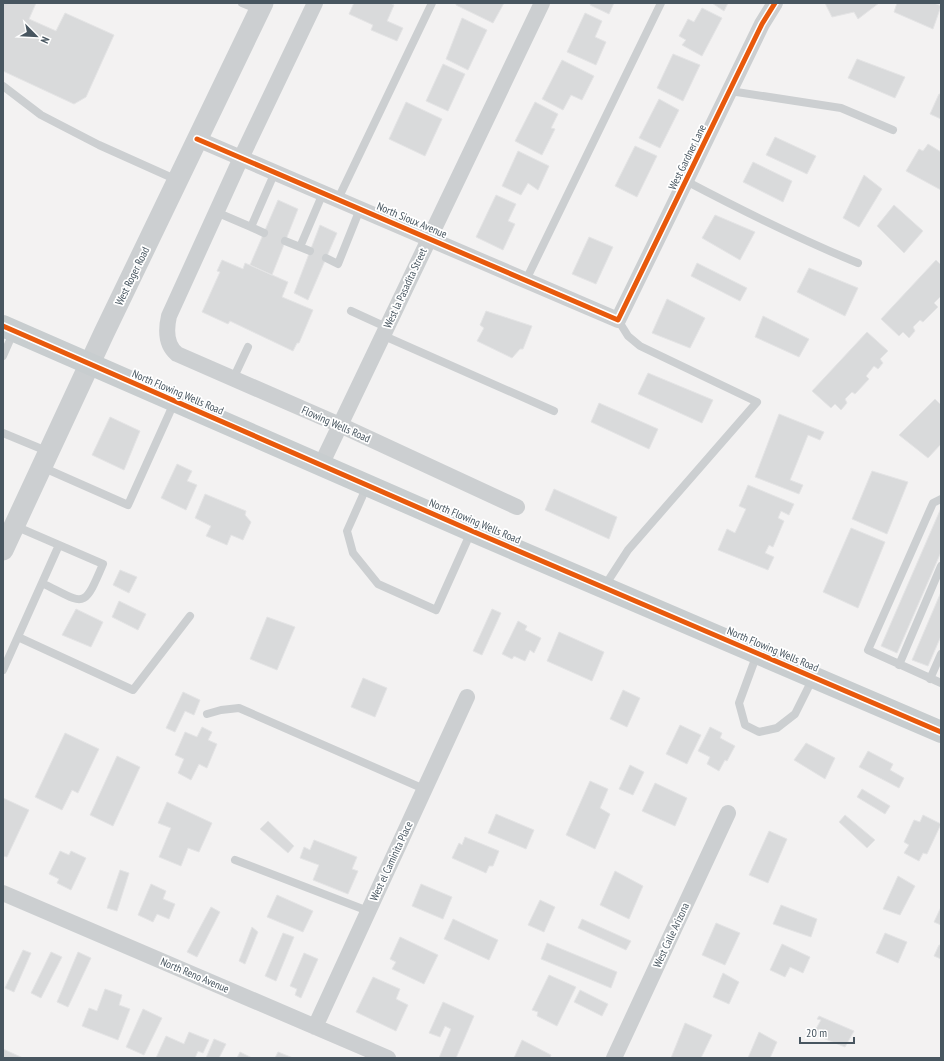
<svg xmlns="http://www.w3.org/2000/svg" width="944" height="1061" font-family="'PT Sans Narrow',sans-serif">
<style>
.building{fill:#d9dadb;stroke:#e4e4e5}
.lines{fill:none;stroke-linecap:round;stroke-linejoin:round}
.service{stroke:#cccfd1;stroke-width:8}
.minor{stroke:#cccfd1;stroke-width:16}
.tertiary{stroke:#cccfd1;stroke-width:21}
.primary{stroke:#c8cdcf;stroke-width:22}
.cycleway-casing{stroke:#fff;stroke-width:8}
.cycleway{stroke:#e8590c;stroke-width:5}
.labels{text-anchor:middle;stroke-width:3.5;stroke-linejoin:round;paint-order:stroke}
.street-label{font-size:11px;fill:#485660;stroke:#fff}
</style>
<rect width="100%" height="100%" fill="#f3f2f2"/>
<!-- building -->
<path class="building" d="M3,3h33l-7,16 27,12 9,-18 49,22 -28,62 -12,7 -71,-33z
M354,3h36l4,2 -7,16 16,7 -6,13 -26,-11 2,-5 -24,-11z
M456,3h48l-11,20 -37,-18z
M591,3h23l-5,11 -19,-9z
M712,3h16l-4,8z
M825,3h54l-21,16 -4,-7 -22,5z
M897,3h37l7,3 -8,23 -39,-17z
M702,8l20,10 -20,38 -20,-11 4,-5 -7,-4 9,-17 6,3z
M585,13l17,8 -7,16 11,5 -10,23 -29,-13z
M462,18l25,12 -19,40 -22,-11z
M673,54l27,11 -17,36 -26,-13z
M857,59l48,18 -10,21 -47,-20z
M562,60l32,16 -12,24 -11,-5 -8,15 -21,-11z
M443,64l22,10 -17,37 -22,-10z
M939,94h2v25l-11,-5z
M659,99l20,11 -19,38 -21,-10z
M406,102l36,17 -17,37 -36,-17z
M535,102l23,12 -7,14 4,1 -13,26 -27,-14z
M775,137l41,19 -9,18 -41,-19z
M928,144l13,8v38l-35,-19 13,-22 4,2z
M635,146l22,10 -20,41 -22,-11z
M518,151l31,15 -11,24 -10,-7 -7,12 -19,-9z
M753,162l39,19 -9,21 -40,-20z
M864,175l18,14 -23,38 -16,-9z
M496,195l20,9 -8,17 7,3 -12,26 -27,-13z
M278,200l20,9 -26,66 -22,-10z
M894,205l29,26 -19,22 -27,-27z
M715,215l40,17 -15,28 -38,-22z
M320,225l17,8 -29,67 -14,-7z
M589,237l24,10 -17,37 -24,-10z
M222,260l21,9 2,-6 43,19 -6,15 31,13 -14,33h-2l-4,8 -63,-30 -2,3 -26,-12 18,-40 -3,-1z
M936,260l5,5v31l-7,7 4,4 -15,15 -3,-2 -7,7 2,4 -6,7 -6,-6 -4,4 -18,-17z
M697,263l50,25 -7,13 -49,-25z
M809,268l49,20 -13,28 -48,-24z
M667,299l38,19 -15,30 -38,-15z
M486,311l46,15 -9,23h-3l-8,9 -35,-17 7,-13 -4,-3z
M763,316l46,23 -10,18 -44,-20z
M867,332l21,19 -8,8 3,4 -5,6 -4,-3 -8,10 3,3 -14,15 -3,-2 -7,7 2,4 -6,7 -6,-6 -4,4 -19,-17z
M648,373l65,27 -11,23 -64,-29z
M935,399l6,6v39l-13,14 -29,-23z
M599,403l59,26 -9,20 -58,-27z
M779,414l45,18 -4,8 -12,-5 -18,45 13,5 -4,9 -44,-17z
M110,417l30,14 -16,39 -32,-15z
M177,464l15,7 -5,10 10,4 -11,25 -25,-12z
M872,471l36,11 -21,52 -35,-15z
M748,485l46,19 -5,11 -8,-4 -3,7 6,3 -11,26 -4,-2 -4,8 9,4 -6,13 -50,-20 9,-21 8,4 11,-24 -7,-3z
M554,489l63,28 -8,22 -64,-29z
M205,494l41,17 -1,4 6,7 -8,18 -12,-5 -4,10 -21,-9 5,-10 -16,-8z
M941,508v44l-44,101 -16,-7z
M851,528l34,14 -27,66 -35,-16z
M120,570l17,7 -8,16 -16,-8z
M941,592v44l-13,30 -16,-6z
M119,601l27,13 -8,16 -26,-13z
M76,609l27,13 -12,25 -29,-12z
M492,609l9,4 -19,42 -9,-4z
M267,617l28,10 -18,43 -27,-11z
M518,621l9,5 -2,4 16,8 -7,15 -4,-3 -5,11 -11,-5 -2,3 -10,-5z
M559,632l45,20 -12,29 -45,-20z
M363,678l24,10 -12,29 -24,-10z
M623,690l17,8 -13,29 -17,-8z
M183,692l17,8 -6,15 -9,-4 -10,21 -9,-4z
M680,725l21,10 -14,29 -21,-10z
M202,727l10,5 -4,8 9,4 -10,24 -8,-4 -8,16 -13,-7 6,-14 -9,-4 10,-23 12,5z
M710,727l12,6 -2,5 15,8 -8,15 -2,-1 -6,11 -12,-7 3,-7 -12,-6z
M65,733l34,16 -21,44 -6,-3 -10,20 -27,-13z
M806,743l29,15 -10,21 -31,-19z
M868,751l25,13 -3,6 14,8 -5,10 -40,-21z
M117,756l23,11 -27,59 -23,-11z
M630,765l14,7 -11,23 -14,-6z
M590,781l18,8 -8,19 10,6 -15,35 -29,-14z
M655,783l32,15 -12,28 -33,-15z
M862,789l28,17 -5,8 -28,-17z
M3,798l26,12 -22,47 -4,-1z
M167,802l45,21 -13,29 -11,-4 -7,18 -22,-9 12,-29 -13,-5z
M496,814l38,16 -8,19 -38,-16z
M845,815l30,25 -8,8 -28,-26z
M923,815l18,9 -14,30 -4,-1 -4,8 -15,-8 5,-8 -5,-3 10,-22 6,2z
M268,821l26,25 -6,7 -28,-24z
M769,831l18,8 -19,44 -19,-8z
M465,837l34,14 -6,15h-4l-3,7 -34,-15 7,-15 3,2z
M314,840l43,17 -5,12 6,2 -10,23 -35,-14 6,-15 -19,-7 4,-11 6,3z
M60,851l9,4 2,-4 15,7 -15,32 -14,-7 2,-4 -10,-5z
M120,870l9,3 -12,38 -10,-3z
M615,871l28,15 -14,33 -29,-14z
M898,876l17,10 -15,29 -17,-6z
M151,884l15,7 -3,8 12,5 -6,15 -12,-5 -4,8 -15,-7z
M421,884l31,13 -9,22 -31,-13z
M277,895l36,16 -10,21 -36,-15z
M540,900l15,7 -11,25 -16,-7z
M781,905l36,14 -6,18 -38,-13z
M211,907l9,5 -23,45 -10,-5z
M941,907v18l-7,-3z
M453,919l45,21 -9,20 -45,-21z
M582,919l49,22 -5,9 -48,-22z
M716,923l24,10 -15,32 -23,-10z
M252,927l6,5 -13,32 -6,-3z
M283,933l11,4 -18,44 -11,-5z
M885,933l22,9 -9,21 -22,-10z
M400,937l38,18 -14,29 -32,-15 4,-7 -6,-3z
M547,943l70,29 -6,16 -70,-29z
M782,944l28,13 -7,16 -13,-6 -5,10 -15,-7z
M939,945h2v14l-7,-3z
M23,950l8,3 -17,39 -9,-4z
M51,952l11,5 -21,41 -10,-5z
M78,952l13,6 -23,49 -11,-5z
M304,953l14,6 -17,39 -6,-3 2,-6 -7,-3z
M723,973l16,9 -10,22 -16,-7z
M549,975l27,12 -19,39 -20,-10 1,-4 -6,-2z
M373,977l27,12 -4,10 12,6 -12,26 -40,-19z
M105,989l17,6 -3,10 11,4 -12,31 -36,-14 7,-18 8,3z
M580,990l28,14 -6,12 -28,-14z
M443,1002l31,14 -18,42h-17l12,-29 -6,-3 -5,11 -11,-4z
M143,1009l19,9 -18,37 -18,-8z
M819,1016l35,15 -9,16 -32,-13 8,-14 -4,-1z
M685,1023l27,12 -11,23h-30z
M189,1032l20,8 -6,13 -5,-2 -3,7h-39l10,-22 18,8z
M759,1032l18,10 -7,16h-22z
M214,1039l12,5 -7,14h-13z
M522,1040l29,15 -1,3h-36z
M3,1049l20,9h-20z
M240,1052l12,6h-15z
M278,1052l15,6h-18z"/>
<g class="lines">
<!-- service -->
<path class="service" d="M242,3l17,7
M3,86l38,29 58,30 78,35
M730,91l111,17 52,22
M686,181c57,30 113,58 172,82
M338,199l94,-196
M216,212l35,15 24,-55
M251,227l13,6
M285,241l25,10
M300,247l23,-54
M326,258l12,6 22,-55
M526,280l135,-277
M351,311l35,16
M382,335l172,76
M3,356l11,-25
M233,379l15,-32
M3,433l46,19
M42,467l86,38 46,-102
M367,486l-20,45 6,22 25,31 58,26 35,-78
M941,499l-8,4 -65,147 73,33
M15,526l88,38c-20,47 -18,40 -61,19l17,-38
M604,587l24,-37 129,-148 -117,-56 -12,-10 -10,-16
M18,637l115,53 57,-74
M757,654l-18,49 6,22 14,7 18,-4 18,-14 18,-36
M899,665l42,-99
M3,670l39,-87
M930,679l11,-25
M207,714l14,-4 18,-2 185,81
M235,860l133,51"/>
<!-- minor -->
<path class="minor" d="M315,3l-74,155 -72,158c-3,13 -4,28 8,38l163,71 177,82
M197,139l421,181 144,-296 13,-21
M321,465l221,-462
M3,893l385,165
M315,1027l152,-330
M614,1058l114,-245"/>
<!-- tertiary -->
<path class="tertiary" d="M3,550l101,-217 159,-330"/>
<!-- primary -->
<path class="primary" d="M3,326l469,205 469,201"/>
<!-- cycleway casing -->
<g class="cycleway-casing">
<path id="cycleway" d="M197,139l421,181 144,-296 13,-21
M3,326l469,205 469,201"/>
</g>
<!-- cycleway -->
<use href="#cycleway" class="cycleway"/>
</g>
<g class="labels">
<!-- street labels -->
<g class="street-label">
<text transform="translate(687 157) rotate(-64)" y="4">West Gardner Lane</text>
<text transform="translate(412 220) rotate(23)" y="4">North Sioux Avenue</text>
<text transform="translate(132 276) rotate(-64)" y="4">West Roger Road</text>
<text transform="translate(405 288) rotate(-65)" y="4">West la Pasadita Street</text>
<text transform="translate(178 392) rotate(23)" y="4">North Flowing Wells Road</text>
<text transform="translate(336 424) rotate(24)" y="4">Flowing Wells Road</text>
<text transform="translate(475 521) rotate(23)" y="4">North Flowing Wells Road</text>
<text transform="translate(773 649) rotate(23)" y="4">North Flowing Wells Road</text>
<text transform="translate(391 861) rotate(-65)" y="4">West el Caminita Place</text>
<text transform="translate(671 935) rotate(-65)" y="4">West Calle Arizona</text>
<text transform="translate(195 975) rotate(23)" y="4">North Reno Avenue</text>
</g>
</g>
<!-- border -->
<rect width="944" height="1061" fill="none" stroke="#485660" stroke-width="8"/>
<!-- north arrow -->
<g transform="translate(36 36) rotate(114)" stroke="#ffffff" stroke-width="3" paint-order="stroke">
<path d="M0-3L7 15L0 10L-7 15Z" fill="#485660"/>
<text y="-6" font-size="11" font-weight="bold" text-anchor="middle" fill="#485660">N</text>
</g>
<!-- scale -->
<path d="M800 1037v6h54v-6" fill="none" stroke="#485660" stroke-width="2"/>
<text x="806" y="1037" font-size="12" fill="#485660" stroke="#ffffff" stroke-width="3" paint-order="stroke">20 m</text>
</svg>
